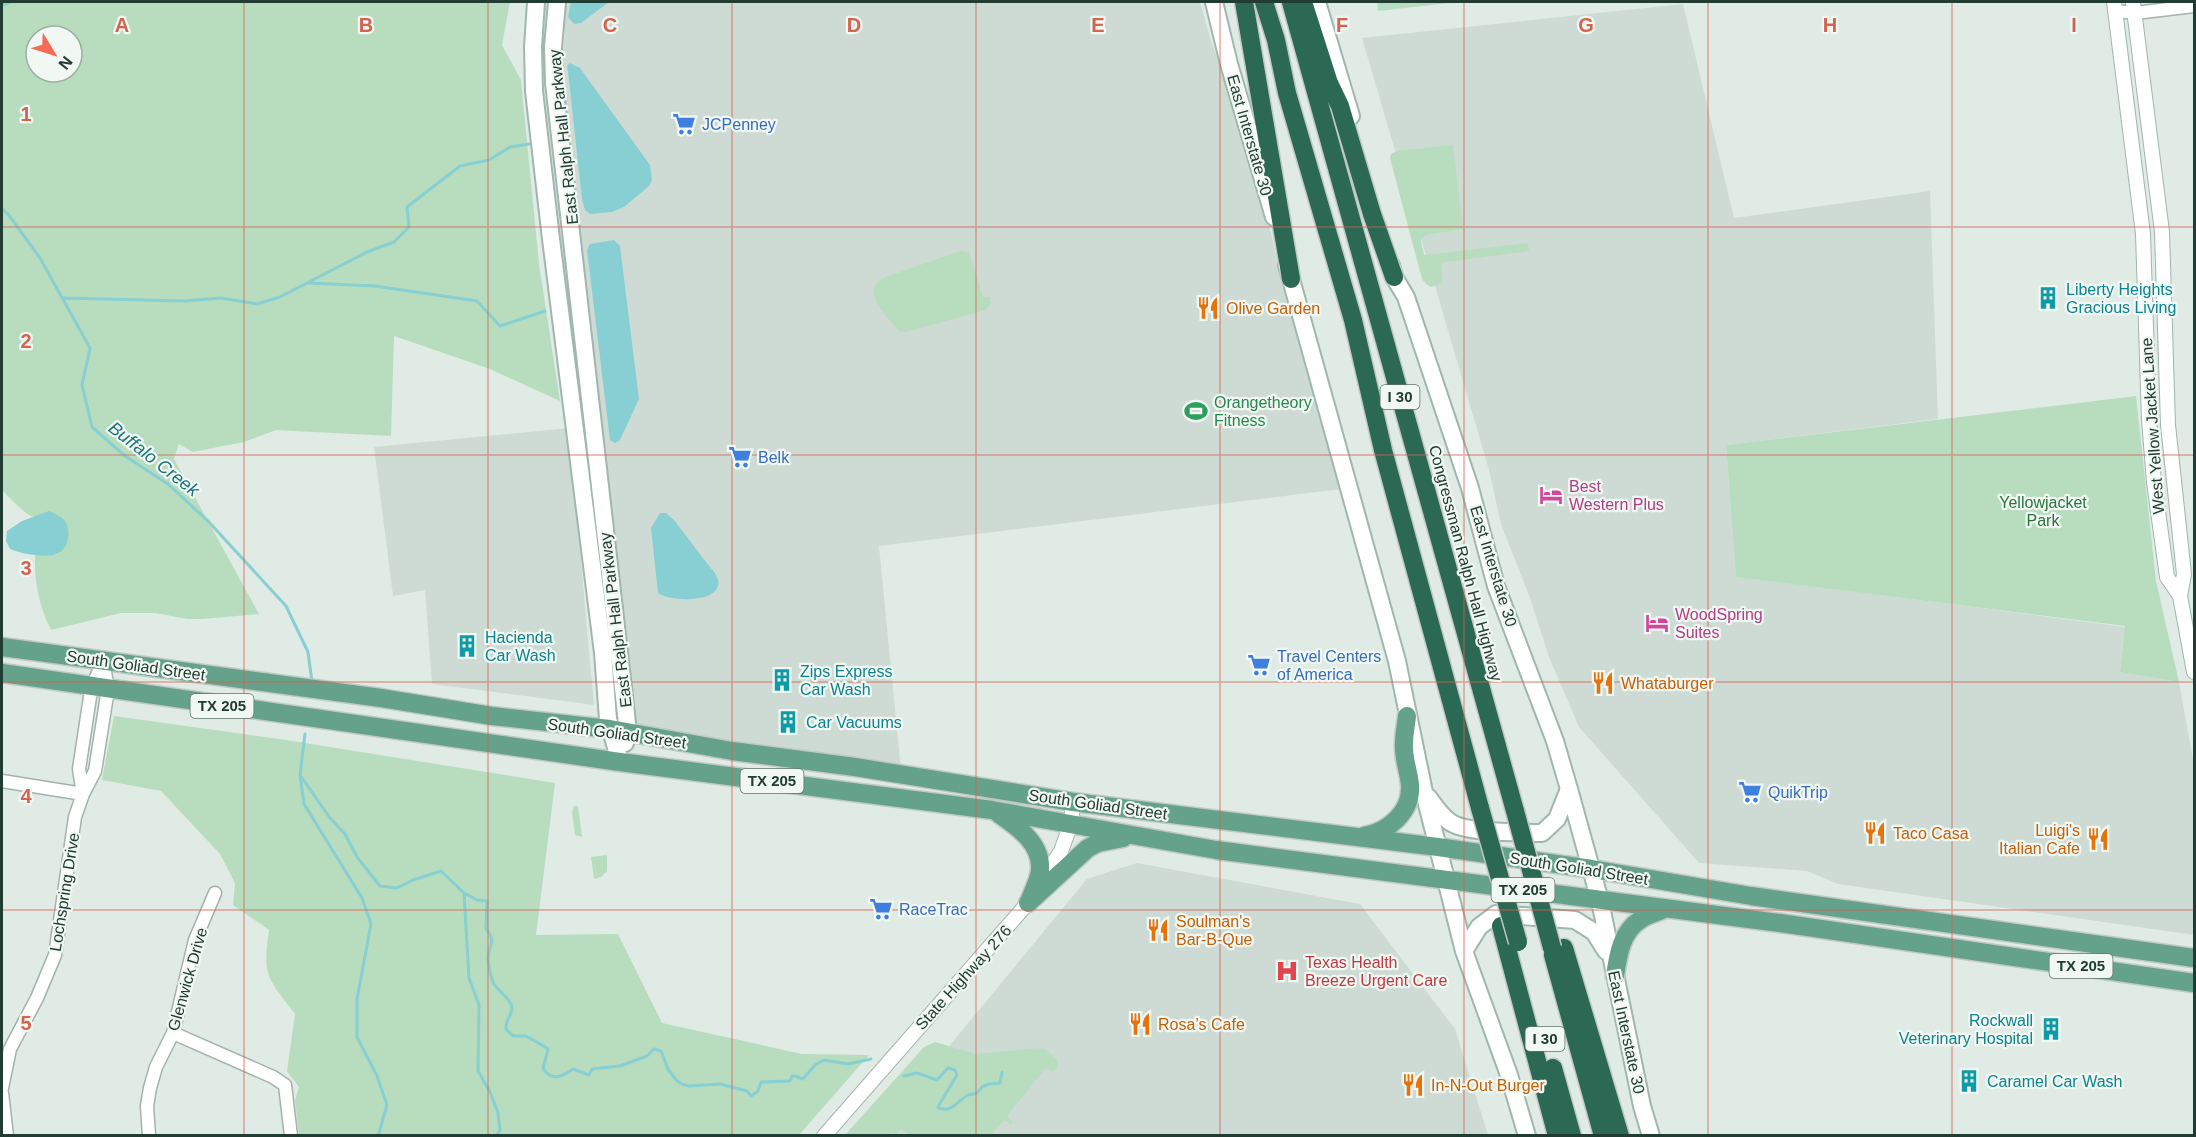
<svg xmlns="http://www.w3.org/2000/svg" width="2196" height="1137" font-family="Arial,sans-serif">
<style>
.built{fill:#cedbd4}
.green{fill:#b8ddbe;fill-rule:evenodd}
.water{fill:#87cfd2}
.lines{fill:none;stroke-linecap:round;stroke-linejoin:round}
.stream{stroke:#87cfd2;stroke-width:3}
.minor-casing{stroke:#a3b3ac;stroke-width:15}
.tertiary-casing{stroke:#a3b3ac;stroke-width:16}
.secondary-casing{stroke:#9fb7ac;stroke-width:20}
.primary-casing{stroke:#c1c8c6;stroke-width:21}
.motorway-casing{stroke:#c1c8c6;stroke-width:21}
.minor{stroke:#fff;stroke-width:12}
.tertiary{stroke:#fff;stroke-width:14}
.secondary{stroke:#fff;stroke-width:16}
.primary{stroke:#64a28b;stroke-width:18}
.motorway{stroke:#2c6955;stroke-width:18}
.motorway-bridge-casing{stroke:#c1c8c6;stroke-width:21;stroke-linecap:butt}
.motorway-bridge{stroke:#2c6955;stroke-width:18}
.grid{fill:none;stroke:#d46350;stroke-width:1.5;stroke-opacity:0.55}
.labels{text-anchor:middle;stroke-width:4.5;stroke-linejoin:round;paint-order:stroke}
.shield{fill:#f1f8f3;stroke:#5f746c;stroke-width:1.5}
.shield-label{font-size:15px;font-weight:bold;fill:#213c32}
.shop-label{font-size:16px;fill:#366cbe;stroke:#f1f8f3;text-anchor:start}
.street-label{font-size:16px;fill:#213c32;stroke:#f1f8f3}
.culture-label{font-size:16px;fill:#0d838f;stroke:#f1f8f3;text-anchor:start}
.food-label{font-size:16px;fill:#c56008;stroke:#f1f8f3;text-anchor:start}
.leisure-label{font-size:16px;fill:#27864d;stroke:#f1f8f3;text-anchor:start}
.hotel-label{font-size:16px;fill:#b23c85;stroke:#f1f8f3;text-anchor:start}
.park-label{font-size:16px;fill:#2a743e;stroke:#f1f8f3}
.health-label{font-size:16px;fill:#be3a42;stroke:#f1f8f3;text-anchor:start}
.water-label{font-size:18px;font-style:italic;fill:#1a7479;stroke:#f1f8f3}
.grid-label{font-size:20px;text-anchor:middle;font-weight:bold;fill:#d46350;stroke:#f1f8f3;stroke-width:4.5;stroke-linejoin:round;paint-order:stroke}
</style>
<rect width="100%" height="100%" fill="#e0ebe5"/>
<!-- built -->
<path class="built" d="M564,2h636l11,39 27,73 34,123 11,53 37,107 22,92 -463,57 22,224 -259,-41 -5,-4 -2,-8 -74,-623v-25l4,-35 -2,-15z
M1683,4l51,214 196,-27 8,228 -212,26 10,131 389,51 -5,45 59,10 15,83v170l-356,-51 -31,-13 -108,-8 -120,-136 -30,-70 -19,-59 -29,-74 -12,-54 -127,-432z
M569,428l25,277 -162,-21 -7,-94 -32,6 -19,-149z
M1137,863l223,41 95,125 33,106 -613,1 212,-257z"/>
<!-- green -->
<path class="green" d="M2,2h508l-8,43 19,35 18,184 21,137 -70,-32 -96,-33 -3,100 -115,-6 -32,12 -51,10 -14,-8 -5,15 85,155 -56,5h-16l-32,-6h-34l-70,17c-12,-24 -17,-49 -16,-76l21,1 5,-3 -12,-40c-4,1 -10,5 -14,5 -7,1 -27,-21 -33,-27zM36,36h36v36h-36z
M1377,2h82l-81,9z
M1453,145l10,84 -38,6 -4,6 3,14 104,-12 1,8 -88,12 2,20 -12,4 -4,-2 -5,-6 -32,-121 1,-4 6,-3z
M963,250l1,2 5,-1 14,46h6l2,7 -5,6 -80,22 -7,-1c-11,-13 -40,-40 -16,-53z
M2136,396l20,185 23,101 -59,-10 5,-46 -389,-49 -10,-132z
M114,716l172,24 269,43 -19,152 82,-1 44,89 140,31 67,1 -70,80h-500l-4,-35 4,-13 -12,-16 8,-57c-27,-36 -33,-37 -26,-84l-36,-25 2,-22 -15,-29 -59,-63 -59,-11z
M574,806h4l4,31 -7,-2 -3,-23z
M607,855v16l-6,6 -7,2 -3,-22z
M935,1042l41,12 63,-6 6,1 12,10 1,7 -5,6 -7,-4 -39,48 6,6 -3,2 -6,-4 -13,15h-82l-8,-6 -5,6 -5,-2 -3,2h-43l79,-88z"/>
<!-- water -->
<path class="water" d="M571,2h38l-28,21 -7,1 -6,-7z
M570,63l10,5 70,97 2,15 -3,6 -25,21 -12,5 -22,2 -5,-4 -3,-11 -14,-128 -1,-5z
M614,240l6,6 19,153 -19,41 -5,3 -5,-3 -23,-190 3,-6z
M49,511c7,3 15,6 18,14 4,10 0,25 -10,29 -13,4 -35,0 -47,-5l-4,-8 1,-10 15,-10z
M660,513h6l8,7c11,14 21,28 32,42 3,4 9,10 11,15 11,26 -46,26 -59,16l-7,-65z"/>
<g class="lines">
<!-- stream -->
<path class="stream" d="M2,5l9,-3
M2,209l6,5 32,44 50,90 -8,37 10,42 33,29 43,28 40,37 78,85 22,46 4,30
M309,283l66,3 102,15 23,25 45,-15
M64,298l120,3 37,-3 36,6 23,-7 87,-45 27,-10 15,-15 -2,-20 53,-41 29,-6 21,-13 19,-3
M305,734l-5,41 4,29 58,94 9,26 -14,75v38l20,39 10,29 -9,31
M300,775l30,43 15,16 12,23 23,29 17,2 16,-8 28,-9 23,22 5,85 10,27 -1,66 12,21 8,21 2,17 -4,6
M464,893l13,7 10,1 -1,28c12,14 1,17 2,31 1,8 2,17 6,24 5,8 16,14 18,23 1,7 -7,13 -6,22l7,7h13l21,12 1,2 -5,18c8,14 19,9 30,1l16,6 3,-6 28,-3 27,-10 7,-7 7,2 7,18 8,11 6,4 7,2 31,-2 27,7 4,5 7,-5 3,-9 29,-1 2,-5h3l8,3 12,-14 9,-5 24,4 23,-5
M904,1076l13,-3 20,7 11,-12 7,2 2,5 -18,30 -1,3c15,5 19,-7 30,-13 3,-1 6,-1 9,-2l5,-6 7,-3 11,-1 2,-11"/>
<!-- minor casing -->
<g class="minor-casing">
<path id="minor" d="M2115,11l20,2 59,-7
M2,781l81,13
M83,794l-4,-25 11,-72 2,-10 11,-26
M173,1033l100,44 12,8 6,51
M2,1088l8,-39 27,-51 18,-43 20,-138 8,-23 12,-23 13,-82 -5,-28
M2,1093l5,43
M149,1136l-2,-30 3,-18 6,-21 17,-34 22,-93 20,-47"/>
</g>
<!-- tertiary casing -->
<g class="tertiary-casing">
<path id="tertiary" d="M2114,2l29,232 6,186 5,62 13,95 13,19
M2133,2l29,230 6,193 16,149 -4,22 14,76
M824,1136l204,-233 33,-52 10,-27 2,-22"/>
</g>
<!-- secondary casing -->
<g class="secondary-casing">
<path id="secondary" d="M536,2l-3,45 1,44 17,148 52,414 5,66 12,43
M557,2l-4,45 1,36 72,631 2,18 -3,11
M1214,2l15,62 45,153
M1317,2l34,114
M1287,265l110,396 27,131 40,159 45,124 18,61
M1391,265l3,12 12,20 64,191 26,98 59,155 14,48 31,112 42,205 9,30
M1428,797c7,9 13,19 22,25 17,12 70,10 92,11l15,-14 12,-30
M1464,951l15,-24 17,-13 79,6 19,12 12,19"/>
</g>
<!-- primary casing -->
<g class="primary-casing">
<path id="primary" d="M2,647l379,51 111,18 118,13 122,22 123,16 218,35 365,45 154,22 159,27 443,62
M2,673l618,89 372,48 224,40 564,73 414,60
M999,814c19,13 43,30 41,56 -1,11 -8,23 -11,32
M1364,836c24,-4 48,-24 46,-51 -1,-13 -7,-27 -6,-41 0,-9 2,-19 3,-28
M1028,903l60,-55 10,-5 25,-5
M1615,976c3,-20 6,-44 25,-56 6,-5 15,-7 22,-10"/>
</g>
<!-- motorway casing -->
<g class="motorway-casing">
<path id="motorway" d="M1244,2l47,277
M1264,2l12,38 11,53 66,227 30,130 97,358
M1291,2l224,809
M1303,2l26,81 11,23 32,108 22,63
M1501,926l56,210
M1564,948l56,188
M1553,955l50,181
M1553,1068l19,68"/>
</g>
<!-- minor -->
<use href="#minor" class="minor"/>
<!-- tertiary -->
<use href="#tertiary" class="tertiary"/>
<!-- secondary -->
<use href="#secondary" class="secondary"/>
<!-- primary -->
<use href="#primary" class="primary"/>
<!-- motorway -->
<use href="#motorway" class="motorway"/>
<!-- motorway-bridge casing -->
<g class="motorway-bridge-casing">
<path id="motorway-bridge" d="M1480,808l38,134
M1515,811l37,137"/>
</g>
<!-- motorway-bridge -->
<use href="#motorway-bridge" class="motorway-bridge"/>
</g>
<!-- grid -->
<path class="grid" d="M244,2v1134M488,2v1134M732,2v1134M976,2v1134M1220,2v1134M1464,2v1134M1708,2v1134M1952,2v1134M2,227h2192M2,455h2192M2,682h2192M2,910h2192"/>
<!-- icons -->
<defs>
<g id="supermarket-bare" transform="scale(1.8)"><path d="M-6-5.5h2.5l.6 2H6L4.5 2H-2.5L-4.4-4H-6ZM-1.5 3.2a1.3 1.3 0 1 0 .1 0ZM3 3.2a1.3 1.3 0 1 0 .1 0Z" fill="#3f7fe0" stroke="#f1f8f3" stroke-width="2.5" paint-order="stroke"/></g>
<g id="building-bare" transform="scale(1.8)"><path d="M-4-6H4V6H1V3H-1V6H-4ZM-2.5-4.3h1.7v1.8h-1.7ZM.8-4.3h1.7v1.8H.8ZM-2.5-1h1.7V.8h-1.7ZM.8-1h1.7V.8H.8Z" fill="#0f9aa8" stroke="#f1f8f3" stroke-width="2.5" paint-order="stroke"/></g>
<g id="restaurant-bare" transform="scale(1.8)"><path d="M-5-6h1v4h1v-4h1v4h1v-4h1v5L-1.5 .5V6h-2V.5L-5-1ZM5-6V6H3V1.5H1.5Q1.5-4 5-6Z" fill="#e8710a" stroke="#f1f8f3" stroke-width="2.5" paint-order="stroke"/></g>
<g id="stadium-bare" transform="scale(1.8)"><path d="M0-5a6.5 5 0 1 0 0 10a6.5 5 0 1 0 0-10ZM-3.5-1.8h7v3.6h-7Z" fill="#2e9e5b" stroke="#f1f8f3" stroke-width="2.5" paint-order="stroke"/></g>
<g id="hotel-bare" transform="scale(1.8)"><path d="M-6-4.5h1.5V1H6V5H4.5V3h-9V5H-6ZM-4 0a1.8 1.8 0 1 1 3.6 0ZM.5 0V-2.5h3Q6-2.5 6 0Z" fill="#d1479c" stroke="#f1f8f3" stroke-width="2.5" paint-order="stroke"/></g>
<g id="hospital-bare" transform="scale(1.8)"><path d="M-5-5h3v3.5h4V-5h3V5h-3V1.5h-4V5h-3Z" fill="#e0444e" stroke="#f1f8f3" stroke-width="2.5" paint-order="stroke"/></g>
</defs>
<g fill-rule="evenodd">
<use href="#supermarket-bare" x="684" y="124"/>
<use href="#building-bare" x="2048" y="298"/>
<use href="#restaurant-bare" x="1208" y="308"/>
<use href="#stadium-bare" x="1196" y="411"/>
<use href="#supermarket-bare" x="740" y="457"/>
<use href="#hotel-bare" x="1551" y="495"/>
<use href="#hotel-bare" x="1657" y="623"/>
<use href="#building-bare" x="467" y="646"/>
<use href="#supermarket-bare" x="1259" y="665"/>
<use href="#building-bare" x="782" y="680"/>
<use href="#restaurant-bare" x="1603" y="683"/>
<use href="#building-bare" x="788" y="722"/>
<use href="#supermarket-bare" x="1750" y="792"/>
<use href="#restaurant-bare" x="1875" y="833"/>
<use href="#restaurant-bare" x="2098" y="839"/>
<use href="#supermarket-bare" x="881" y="909"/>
<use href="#restaurant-bare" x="1158" y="930"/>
<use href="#hospital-bare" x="1287" y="971"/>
<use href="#restaurant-bare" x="1140" y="1024"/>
<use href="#building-bare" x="2051" y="1029"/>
<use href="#building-bare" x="1969" y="1081"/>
<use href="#restaurant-bare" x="1413" y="1085"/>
</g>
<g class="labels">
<!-- shield labels -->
<g class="shield">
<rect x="1380.5" y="385" width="39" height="24" rx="4.5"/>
<rect x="190.5" y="694" width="63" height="24" rx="4.5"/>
<rect x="740.5" y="769" width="63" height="24" rx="4.5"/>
<rect x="1491.5" y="878" width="63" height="24" rx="4.5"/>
<rect x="2049.5" y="954" width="63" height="24" rx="4.5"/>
<rect x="1525.5" y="1027" width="39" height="24" rx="4.5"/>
</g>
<g class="shield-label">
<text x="1400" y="402">I 30</text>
<text x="222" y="711">TX 205</text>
<text x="772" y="786">TX 205</text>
<text x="1523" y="895">TX 205</text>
<text x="2081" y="971">TX 205</text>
<text x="1545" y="1044">I 30</text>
</g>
<!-- shop labels -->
<g class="shop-label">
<text x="702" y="130">JCPenney</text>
<text x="758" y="463">Belk</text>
<text x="1277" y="662">Travel Centers<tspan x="1277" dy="18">of America</tspan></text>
<text x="1768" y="798">QuikTrip</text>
<text x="899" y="915">RaceTrac</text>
</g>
<!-- street labels -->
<g class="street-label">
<text transform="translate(1250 135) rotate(74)" y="6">East Interstate 30</text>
<text transform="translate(563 137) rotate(-96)" y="6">East Ralph Hall Parkway</text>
<text transform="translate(2152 426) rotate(-94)" y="6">West Yellow Jacket Lane</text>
<text transform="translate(1466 563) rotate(75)" y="6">Congressman Ralph Hall Highway</text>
<text transform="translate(1494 566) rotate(73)" y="6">East Interstate 30</text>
<text transform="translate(615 620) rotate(-97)" y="6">East Ralph Hall Parkway</text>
<text transform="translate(136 665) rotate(8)" y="6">South Goliad Street</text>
<text transform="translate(617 733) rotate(8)" y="6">South Goliad Street</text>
<text transform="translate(1098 804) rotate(8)" y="6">South Goliad Street</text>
<text transform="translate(1579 868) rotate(9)" y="6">South Goliad Street</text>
<text transform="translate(64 892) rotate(-81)" y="6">Lochspring Drive</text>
<text transform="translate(963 977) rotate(-48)" y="6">State Highway 276</text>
<text transform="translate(187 979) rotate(-74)" y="6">Glenwick Drive</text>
<text transform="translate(1627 1032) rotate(78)" y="6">East Interstate 30</text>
</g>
<!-- culture labels -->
<g class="culture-label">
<text x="2066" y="295">Liberty Heights<tspan x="2066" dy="18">Gracious Living</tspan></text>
<text x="485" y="643">Hacienda<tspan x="485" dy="18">Car Wash</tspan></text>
<text x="800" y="677">Zips Express<tspan x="800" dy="18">Car Wash</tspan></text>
<text x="806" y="728">Car Vacuums</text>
<text x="2033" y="1026" text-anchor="end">Rockwall<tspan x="2033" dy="18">Veterinary Hospital</tspan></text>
<text x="1987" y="1087">Caramel Car Wash</text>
</g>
<!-- food labels -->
<g class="food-label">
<text x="1226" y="314">Olive Garden</text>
<text x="1621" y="689">Whataburger</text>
<text x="2080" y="836" text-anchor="end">Luigi's<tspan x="2080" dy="18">Italian Cafe</tspan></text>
<text x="1893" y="839">Taco Casa</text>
<text x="1176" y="927">Soulman's<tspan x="1176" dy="18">Bar-B-Que</tspan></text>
<text x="1158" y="1030">Rosa’s Cafe</text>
<text x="1431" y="1091">In-N-Out Burger</text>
</g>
<!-- leisure labels -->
<g class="leisure-label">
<text x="1214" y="408">Orangetheory<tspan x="1214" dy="18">Fitness</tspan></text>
</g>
<!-- hotel labels -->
<g class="hotel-label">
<text x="1569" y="492">Best<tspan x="1569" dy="18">Western Plus</tspan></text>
<text x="1675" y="620">WoodSpring<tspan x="1675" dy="18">Suites</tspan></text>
</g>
<!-- park labels -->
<g class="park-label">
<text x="2043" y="508">Yellowjacket<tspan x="2043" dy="18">Park</tspan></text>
</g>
<!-- health labels -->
<g class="health-label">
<text x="1305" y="968">Texas Health<tspan x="1305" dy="18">Breeze Urgent Care</tspan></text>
</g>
<!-- water labels -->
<g class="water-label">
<text transform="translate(154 459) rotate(38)" y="6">Buffalo Creek</text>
</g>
</g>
<g class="grid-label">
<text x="122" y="32">A</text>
<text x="366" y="32">B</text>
<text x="610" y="32">C</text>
<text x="854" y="32">D</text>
<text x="1098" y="32">E</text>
<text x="1342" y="32">F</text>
<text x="1586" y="32">G</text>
<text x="1830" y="32">H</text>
<text x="2074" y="32">I</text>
<text x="26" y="121">1</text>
<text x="26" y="348">2</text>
<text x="26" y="575">3</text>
<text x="26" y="803">4</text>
<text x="26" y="1030">5</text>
</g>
<!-- border -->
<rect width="2196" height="1137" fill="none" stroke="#213c32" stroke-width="6"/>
<!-- north arrow -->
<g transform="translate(54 54) rotate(128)"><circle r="28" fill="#f1f8f3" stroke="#9eada6" stroke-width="1.5"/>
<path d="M0-4.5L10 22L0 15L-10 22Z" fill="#f46a55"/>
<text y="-9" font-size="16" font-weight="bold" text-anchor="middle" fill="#213c32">N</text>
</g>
</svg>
